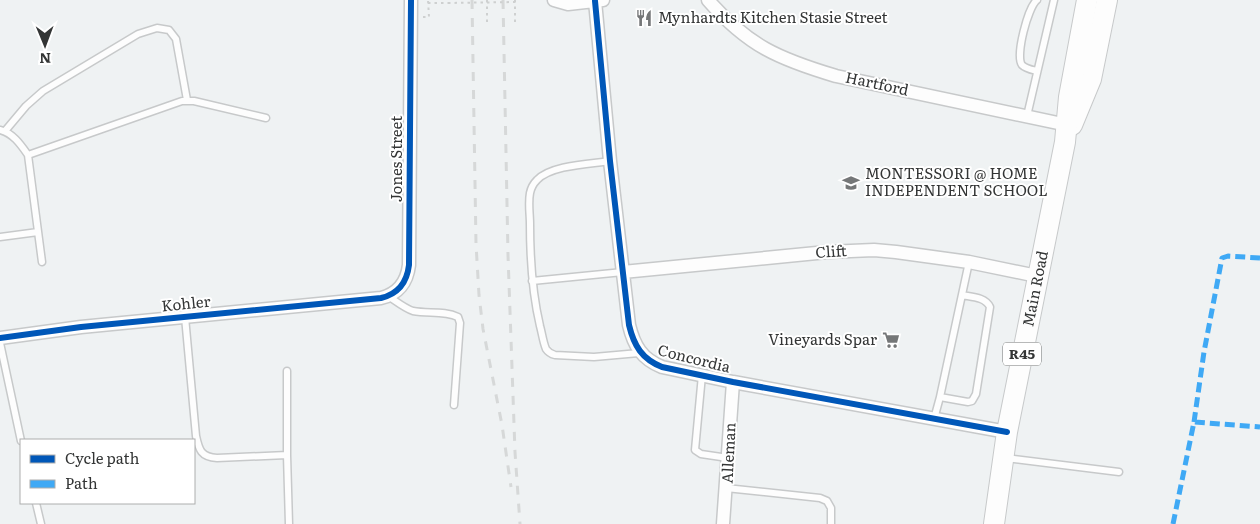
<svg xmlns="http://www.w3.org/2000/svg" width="1260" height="524" font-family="Literata,serif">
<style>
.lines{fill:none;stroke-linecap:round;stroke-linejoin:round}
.service-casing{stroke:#c7c9ca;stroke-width:9}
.minor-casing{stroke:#c7c9ca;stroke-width:15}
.primary-casing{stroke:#c7c9ca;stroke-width:22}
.path{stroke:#ced0d0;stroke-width:2;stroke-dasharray:2.5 4;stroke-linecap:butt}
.service{stroke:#fdfdfd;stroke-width:6}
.minor{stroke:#fdfdfd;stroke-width:12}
.primary{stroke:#fdfdfd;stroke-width:20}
.rail{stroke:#d6d8d8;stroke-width:3;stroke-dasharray:9 9;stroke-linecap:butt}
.path-bridge{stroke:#ced0d0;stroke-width:2;stroke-dasharray:2.5 4;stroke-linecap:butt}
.quiet{stroke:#3fa9f5;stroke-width:5;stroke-dasharray:10 5;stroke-linecap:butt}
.cycleway-casing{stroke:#fff;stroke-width:9}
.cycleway{stroke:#0057b8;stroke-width:6}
.labels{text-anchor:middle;stroke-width:4;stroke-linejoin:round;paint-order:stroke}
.shield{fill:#fff;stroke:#707272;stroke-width:1}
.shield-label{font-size:14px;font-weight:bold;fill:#333535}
.poi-label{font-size:15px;fill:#333535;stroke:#fff;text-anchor:start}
.street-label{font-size:15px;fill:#333535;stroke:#fff}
</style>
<rect width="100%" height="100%" fill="#eff2f3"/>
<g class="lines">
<!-- service casing -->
<g class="service-casing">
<path id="service" d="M1037,0c-9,7 -22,56 -15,65 4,4 11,5 15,6
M1027,116l27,-116
M0,130c13,3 21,15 28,25l14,107
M5,131l21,-25 17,-15 95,-57 19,-6 12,2 7,9 11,61
M28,155l154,-54h12l72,17
M610,161c-20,3 -59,4 -73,19 -4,4 -6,8 -7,13 -2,10 0,21 0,31 0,35 2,68 10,102 2,7 3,16 6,23 2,3 5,5 9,6l39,2 45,-4
M0,237l38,-5
M532,281l91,-9
M388,296c8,5 16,12 25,15 15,3 31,-1 45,6l2,6 -6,82
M185,317l11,119c3,14 5,21 21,22l70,-3 2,69
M0,343l21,98
M702,375l-7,75 6,4 27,4
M940,397l29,-135
M934,419l6,-22 28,5 4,-1 4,-7 14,-87c-5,-10 -18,-10 -28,-12
M287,455v-84
M1006,458l113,14
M726,488l94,10 7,3 4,7v16
M36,503l5,21"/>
</g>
<!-- minor casing -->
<g class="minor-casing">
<path id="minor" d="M554,0l14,4 35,-4
M708,0c40,46 71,59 128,76l236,50
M595,1l15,160 19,164c5,21 13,34 33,42l71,15 274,50
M623,272l204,-20 47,-2 22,2 73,10 68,14
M0,338l81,-11 300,-29c17,-4 26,-16 28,-33l2,-265
M723,524l10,-142"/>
</g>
<!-- primary casing -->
<g class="primary-casing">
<g id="primary">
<path d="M1072,125l19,-46 16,-79"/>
<path id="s1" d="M994,524l13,-92 58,-290 4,-45 18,-97"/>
</g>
</g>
<!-- path -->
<path class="path" d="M487,0v24
M515,0v23
M428,3h20
M423,17h6l-1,-17"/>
<!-- service -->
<use href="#service" class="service"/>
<!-- minor -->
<use href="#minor" class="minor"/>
<!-- primary -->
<use href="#primary" class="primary"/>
<!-- rail -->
<path class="rail" d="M472,0l4,244 3,51 4,34 19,96 9,62
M503,0l5,255 7,197 5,72"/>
<!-- path-bridge -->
<path class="path-bridge" d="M448,3l67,-1"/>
<!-- quiet -->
<path class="quiet" d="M1194,422l10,-70 18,-94 6,-2 32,2
M1173,524l21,-102 66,5"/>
<!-- cycleway casing -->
<g class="cycleway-casing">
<path id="cycleway" d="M595,1l15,160 19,164c5,21 13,34 33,42l71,15 274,50
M0,338l81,-11 300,-29c17,-4 26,-16 28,-33l2,-265"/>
</g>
<!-- cycleway -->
<use href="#cycleway" class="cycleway"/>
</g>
<!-- icons -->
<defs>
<g id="restaurant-bare" transform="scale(1.35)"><path d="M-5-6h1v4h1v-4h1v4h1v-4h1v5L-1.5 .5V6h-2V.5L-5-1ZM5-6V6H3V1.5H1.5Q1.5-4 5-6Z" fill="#757778" stroke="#fff" stroke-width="2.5" paint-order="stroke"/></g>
<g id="school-bare" transform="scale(1.35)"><path d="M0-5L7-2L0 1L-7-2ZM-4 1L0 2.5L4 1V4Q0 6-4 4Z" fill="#757778" stroke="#fff" stroke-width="2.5" paint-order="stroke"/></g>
<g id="supermarket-bare" transform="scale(1.35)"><path d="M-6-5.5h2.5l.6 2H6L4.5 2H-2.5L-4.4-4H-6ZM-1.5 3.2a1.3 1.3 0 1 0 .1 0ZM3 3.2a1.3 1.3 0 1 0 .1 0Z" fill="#757778" stroke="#fff" stroke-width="2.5" paint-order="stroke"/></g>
</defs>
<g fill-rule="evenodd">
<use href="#restaurant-bare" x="644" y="18"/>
<use href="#school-bare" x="851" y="183"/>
<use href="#supermarket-bare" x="891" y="340"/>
</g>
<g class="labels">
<!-- shield labels -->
<rect class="shield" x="1003" y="342.5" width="38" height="23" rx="4"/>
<g class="shield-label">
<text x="1022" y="359">R45</text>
</g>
<!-- poi labels -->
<g class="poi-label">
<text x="658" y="23">Mynhardts Kitchen Stasie Street</text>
<text x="865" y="179">MONTESSORI @ HOME<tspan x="865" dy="17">INDEPENDENT SCHOOL</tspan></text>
<text x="877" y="345" text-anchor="end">Vineyards Spar</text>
</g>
<!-- street labels -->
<g class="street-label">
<text transform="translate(877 84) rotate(12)" y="5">Hartford</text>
<text transform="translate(397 159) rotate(-90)" y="5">Jones Street</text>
<text transform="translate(831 252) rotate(-4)" y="5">Clift</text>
<text dy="5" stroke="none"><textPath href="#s1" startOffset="239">Main Road</textPath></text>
<text transform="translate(186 304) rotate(-6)" y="5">Kohler</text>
<text transform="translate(694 359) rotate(14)" y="5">Concordia</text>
<text transform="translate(729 453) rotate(-87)" y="5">Alleman</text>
</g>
</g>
<!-- legend -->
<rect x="20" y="439" width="175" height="65" fill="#ffffff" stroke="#adaeae"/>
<rect x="30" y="455" width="25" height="8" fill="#0057b8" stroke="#adaeae"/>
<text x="65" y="464" font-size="15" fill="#333535">Cycle path</text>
<rect x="30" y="480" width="25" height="8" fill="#3fa9f5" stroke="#adaeae"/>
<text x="65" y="489" font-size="15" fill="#333535">Path</text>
<!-- north arrow -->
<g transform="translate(45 45) rotate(179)" stroke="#ffffff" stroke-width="4" paint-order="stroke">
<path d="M0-4L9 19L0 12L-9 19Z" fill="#333535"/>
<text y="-8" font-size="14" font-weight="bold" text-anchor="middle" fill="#333535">N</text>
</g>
</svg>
